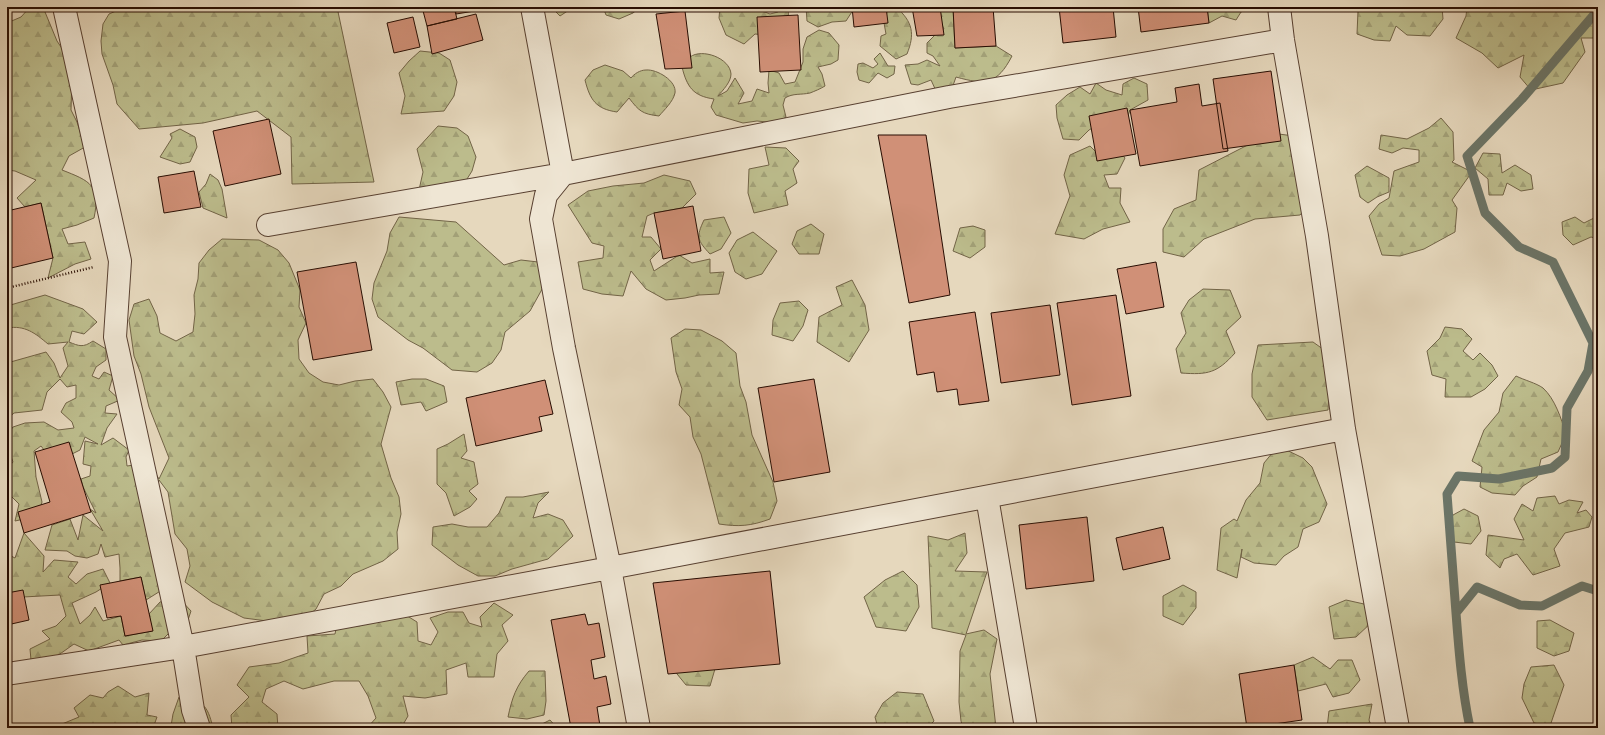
<svg xmlns="http://www.w3.org/2000/svg" width="1605" height="735" font-family="'Libre Caslon Text',serif">
<style>
.forest{fill:url(#forest-firs);stroke:#726447}
.lines{fill:none;stroke-linecap:round;stroke-linejoin:round}
.stream{stroke:#6b7568;stroke-width:9}
.building{fill:#d09077;stroke:#280d02}
.minor-casing{stroke:#584031;stroke-width:24}
.path{stroke:#280d02;stroke-width:2.5;stroke-dasharray:1 2;stroke-linecap:butt}
.minor{stroke:#efe6d4;stroke-width:22}
</style>
<defs>
<pattern id="forest-firs" width="22" height="20" patternUnits="userSpaceOnUse"><rect width="22" height="20" fill="#bcbc8c"/><path d="M5 1l3.5 6h-7zM16 11l3.5 6h-7z" fill="#a2a077"/></pattern>
</defs>
<rect width="100%" height="100%" fill="#e6d8bd"/>
<filter id="stains"><feTurbulence type="fractalNoise" baseFrequency=".005" numOctaves="4"/><feColorMatrix values="0 0 0 0 .2 0 0 0 0 .09 0 0 0 0 .02 0 0 0 .5 -.17"/></filter>
<radialGradient id="worn" r=".72"><stop offset=".6" stop-color="#630" stop-opacity="0"/><stop offset="1" stop-color="#630" stop-opacity=".3"/></radialGradient>
<!-- forest -->
<path class="forest" d="M30,7h18l-3,5 12,29 12,18 3,18 -1,33 6,12 8,25 -16,9 -7,14c28,11 39,15 32,48l-17,7 -15,4 6,15 17,-2 6,17 -16,5 -27,14 5,-20 -12,-55 -16,4 -8,-9 19,-18 -21,-9 -8,-1v-147l14,-6z
M125,7h212l37,175 -82,2 -1,-47 -34,-26 -54,12 -64,6 -22,-25 -4,-19 -11,-31 -1,-13 2,-17 6,-10z
M551,7h35l-14,1 -12,8z
M603,7h35l1,1 -6,5 -14,6 -13,-4z
M720,7h37v2l13,5 8,-2 -2,-5h12l1,19 -23,9 -11,-1 -11,10 -18,-9 -7,-17z
M806,7h49l-9,14 -14,1 -14,5 -11,-6z
M885,7h11c17,15 19,27 11,47l-11,5 -16,-13 1,-10 5,-2 -2,-11 3,-11z
M933,7h20l2,41 41,-2 16,10c-15,29 -27,29 -56,21l-7,20 -12,-4 -6,-13 -13,5 -7,-1 -6,-19 13,-1 9,-4 13,6 -7,-10 -6,-3v-10l10,-10 7,-4z
M1207,7h43l-9,5 -5,8 -14,-4 -13,7z
M1361,7h81l1,12 -13,17 -23,-1 -11,-9 -6,15 -16,-1 -17,-6 1,-23z
M1467,7h131v31h-17l4,14 -22,31 -32,7 -11,-13 4,-22 -26,13 -16,-15 -26,-15 10,-22z
M819,30l10,3 10,12 -1,15 -7,4 -13,3 4,7 3,12c-5,3 -10,5 -15,7 -9,2 -17,0 -25,5l-2,7 3,12 -9,6 -20,-2 -14,2 -27,-8 -5,-8 3,-8c-21,-3 -27,-12 -32,-32 3,-3 5,-8 8,-10 12,-9 40,1 41,17 0,8 -8,16 -13,22l9,-5 8,-13 9,15 -6,11 14,-3 5,-12 12,4 -1,-10 1,-13 10,3 6,11 10,-2 8,-20v-13l4,-12z
M420,51l19,2 11,7 7,22 -3,14 -10,15 -43,3 4,-18 -6,-23 10,-12z
M880,53l8,13h7l-1,8 -7,4 -9,-5 -9,10 -10,-3 -2,-8 1,-8 5,-1 10,5 5,-4 -4,-5z
M605,65l18,6 8,7c3,-4 9,-8 15,-8 11,-1 31,11 29,23 -2,9 -11,17 -16,23 -17,-2 -20,-5 -30,-18l-12,14c-21,-3 -27,-12 -32,-32l8,-10z
M1134,78l13,6 1,16 -18,10 -5,15 -21,-4 -15,9 -10,10 -16,-1 -6,-21 -1,-13 11,-10 13,-8 10,7 6,-11 10,7 16,5 1,-11z
M1441,118l12,14 1,28 -2,2 20,10 -20,28 5,8 -2,24 -31,17 -24,7 -18,-1 -13,-39 10,-12 10,-6 5,-27 25,-9v-12l-16,-2 -11,5 -13,-4 2,-14 26,4 22,-11z
M438,126l19,2 11,8 8,21 -4,14 -10,16 -43,3 4,-18 -6,-23z
M180,129l15,8 2,10 -7,15 -10,2 -20,-7 12,-19 -2,-4z
M1271,133l23,3 17,66 -11,13 -45,4 -51,20 -20,18 -21,-5v-23l11,-20 22,-9 3,-30z
M1090,146l9,9 17,-8 9,11 -8,16 -13,1 5,13h12l-1,15 10,19 -27,7 -19,10 -29,-5 15,-38 -6,-21 6,-20z
M765,147l21,1 13,13 -6,8 4,14 -12,8 3,14 -34,8 -6,-20 1,-24 20,-4z
M1483,153l17,1 2,19 13,-8 16,10 2,14 -12,2 -14,-8 -4,12h-14l-1,-16 -13,-11z
M1367,166l22,12v14l-12,5 -9,6 -8,-6 -5,-22z
M210,174l8,6 4,9 5,29 -24,-10 -4,-16 7,-8z
M664,175l26,6 6,13 -14,14 -28,5 -7,3 -5,21h9l10,12 -11,11 4,11 25,-16 13,8 18,-4v14l14,-1 -5,22 -20,1 -14,3 -19,2 -20,-11 -15,-18 -8,25 -21,-2 -19,-5 -5,-27 25,-4 1,-12 -12,-3 -24,-38 20,-14 25,-5 31,-3z
M1598,216v23l-7,-2 -18,8 -10,-10 -1,-13 13,-5 9,6z
M399,217l57,5 48,43 17,-5 17,2 13,11 -21,38 -25,21 -4,18 -9,13 -15,9 -25,-2 -29,-22 -15,-8 -30,-23 -6,-18 2,-16 13,-32 3,-18z
M724,217l7,16 -10,16 -11,5c-13,-14 -14,-17 -6,-34z
M811,224l13,10 -5,20h-20l-7,-10 5,-13z
M973,226l12,4v17l-15,11 -17,-7 7,-23z
M753,232l24,19 -15,23 -16,5 -11,-7 -6,-19 8,-13z
M222,239l37,1 19,10 11,13 11,27 -1,17 7,16 -8,17 1,19 10,14 14,9 16,3 16,-4 18,-2 10,13 8,15 -10,37 10,34 8,19 2,17 -4,18 1,17 -15,12 -30,13 -12,12 -17,8 -8,15 -13,11 -36,1 -23,-3 -32,-16 -27,-20 5,-16 -3,-17 -12,-15 -7,-42 -9,-12 -8,34 11,76 -16,10 -5,-23 -21,4v-13l-1,-14 -14,3 -4,-13 -3,10 -11,4 -12,-2 -8,-5 -22,-1 7,-25 18,-6 8,21 5,-25 20,16 -13,-22 6,4 -13,-26 -2,-8 9,-3 1,-10 -8,-2 2,-23 13,3 -13,-7 -5,13 -10,5h-22l-7,-9 -7,5 2,26 6,25 -4,14 -23,5 4,-17 -7,-7 -5,-4v-24l6,-7 -6,-16v-11l6,-8 12,-4 19,-1 14,8 16,-2 -2,-6 -11,-10 5,-9 10,-5v-13l-9,2 -7,-8 -13,13 -5,18 -28,3 -7,6v-56l39,-11 8,11 6,15 8,-12 -5,-18 5,-6 -20,2c-13,-11 -23,-19 -41,-16v-22l38,-11 38,14 14,13 -13,12 -12,-3 -3,11c10,4 14,6 24,-1l13,8v11l-10,7 -4,9 7,3 5,-7 9,4 -4,14 11,10 -14,6 -1,7 12,1 -10,14 -6,17 12,-7 16,12 -3,7 1,9 22,-3 10,16 10,-21 -20,-51 -8,-33 -7,-18 -5,-36 5,-16 15,-5 8,17 3,17 16,8 17,-9 2,-18 -1,-19 4,-16 1,-16 10,-13z
M852,280l13,25 4,25 -20,32 -32,-20 2,-25 23,-12 -6,-18z
M1203,289l27,1 11,27 -15,14 9,22c-18,20 -27,22 -54,20l-5,-24 10,-16 -5,-20 8,-13z
M799,301l9,9 -5,16 -10,15 -21,-6 1,-15 7,-17z
M1445,327l17,2 10,10 -9,12 10,9 7,-7 12,12 6,11 -13,13 -14,8h-26l1,-18 -14,-4 -5,-24 13,-13z
M685,329l16,1 21,11 14,12 4,33 6,16 6,33 21,47 4,19 -7,18c-19,7 -31,8 -51,5l-18,-70 -8,-17 -3,-20 -11,-12 3,-16 -6,-17 -5,-34z
M1313,342l14,10 3,26 -2,32 -61,10 -15,-23v-23l6,-29z
M1516,376c8,4 20,7 27,12 12,11 18,30 23,46l-8,18 -17,7 -4,18 -14,9 -8,9 -23,-2 -12,-6 2,-20 -10,-6 12,-31 15,-18 4,-19z
M412,379h14l18,7 3,16 -21,9 -5,-9 -20,3 -5,-23z
M464,434l3,17 -6,7 13,4 4,22 -9,7 8,8 -7,8 -16,9 -8,-23 -9,-9v-35l11,-5z
M1278,446l25,12 9,9 15,37 -8,18 -16,7 -5,18 -14,9 -8,9 -22,-2 -13,-6 1,-8 -5,29 -20,-8 4,-42 13,-9 3,2 9,-21 14,-17 4,-20z
M549,492l-11,11 -5,15 15,-4 15,6 10,16 -25,23 -36,10 -17,7h-17l-20,-11 -26,-20 1,-18 19,-3 16,3h19l12,-14 7,-16h17z
M1555,496l4,8 10,-4 14,2 -6,11 9,-3 6,7 -3,10 -24,6 -11,16 6,17 -27,9 -16,-21 -13,5 -4,9 -14,-13 2,-20 36,5 -10,-21 8,-15 11,7 4,-13z
M1464,509l14,7 3,15 -10,13 -17,-2 -7,-16 6,-11z
M24,533l20,23 -1,16 11,-12 24,2 -10,15 8,7 11,-10 16,-5 7,14 -14,9 -24,11 8,21 10,-9 5,-8 8,14 18,-5 4,20 27,-5 -3,-17 11,-12 18,-5 13,14 -4,12 -16,8 -10,10 -19,-1 -19,5 -4,-5 -30,11 -15,-7 -24,17 -19,-1 -1,-11 20,-10 -8,-8 14,-5 10,-10 -6,-21 -37,2 -16,10v-53l8,4z
M965,533l2,20 -12,18 32,1 -21,62 18,-4 13,9 -7,35 6,54h-33l-2,-7 -2,-19 1,-51 6,-16 -34,-7 -4,-92 20,4z
M903,571l14,14 2,22 -13,24 -30,-4 -12,-30 21,-17z
M1183,585l13,7v16l-13,17 -20,-9v-20z
M1346,600l18,4 8,18 -16,15 -22,2 -5,-32z
M494,603l19,12 -11,10 6,16 -11,13 -3,23h-26l-2,-14 -20,7 1,24 -22,4 -22,-2 5,20 -7,12h-34l9,-10 -8,-22 -9,-15h-25l-31,8 -19,-8 -18,8 -4,13 15,12 1,14h-46l-1,-13 18,-18 -12,-12 12,-18 30,-4 29,-10 -1,-17 28,-2 3,-15 58,-10 21,13 1,19 13,4 7,-13 -8,-14 18,-6h15l6,11 13,4 -2,-10z
M1550,620l24,13 -5,18 -15,5 -17,-8v-27z
M1313,657l17,12 8,-9h14l8,20 -11,13 -16,4 -7,-13 -28,7 -4,-26z
M717,662l-7,24 -24,-1 -13,-16z
M1554,665l10,20 -14,41 -16,-3 -12,-25 2,-14 7,-17z
M529,671h16l1,30 -2,14 -17,4 -19,-2c4,-19 8,-31 21,-46z
M118,686l17,11 14,-4 -2,22 10,2 -4,11h-94l3,-4 17,-7 -5,-9 16,-13 13,3 5,-6z
M897,692l26,2 11,27 -7,7h-49l-3,-11 8,-14z
M179,697c24,5 28,6 34,31h-46l4,-2 2,-12z
M1372,704l-3,16 3,8h-45l2,-17z
M550,720l7,8h-23z
M781,726l24,1v1h-47z"/>
<g class="lines">
<!-- stream -->
<path class="stream" d="M1456,613l-9,-119 11,-18 41,3 53,-11 13,-11 2,-49 21,-37 5,-28 -40,-81 -34,-15 -34,-34 -18,-57 55,-57 76,-89
M1470,728c-8,-38 -11,-76 -14,-115l21,-26 43,18 22,1 40,-20 16,5"/>
</g>
<!-- building -->
<path class="building" d="M422,7h32l3,12 -30,7z
M455,7h37l1,1 -37,6z
M852,7h34l2,16 -34,4z
M912,7h28l4,28 -27,1z
M953,7h40l3,39 -41,2z
M1059,7h54l3,30 -53,6z
M1138,7h69l2,16 -68,9z
M685,11l7,57 -27,1 -9,-55z
M476,14l7,26 -51,14 -5,-28z
M798,15l3,55 -41,2 -3,-55z
M413,17l7,30 -26,6 -7,-30z
M1271,71l10,70 -58,8 -10,-70z
M1199,84l3,22 18,-3 8,48 -88,15 -10,-56 47,-8 -2,-14z
M1127,108l9,46 -39,7 -8,-45z
M269,119l12,55 -56,12 -12,-55z
M878,135h48l24,160 -41,8z
M194,171l7,36 -37,6 -6,-36z
M41,203l12,55 -46,11v-58z
M693,206l8,45 -38,8 -9,-46z
M356,262l16,88 -59,10 -16,-88z
M1156,262l8,45 -38,7 -9,-45z
M1116,295l15,101 -59,9 -15,-102z
M1050,305l10,70 -59,8 -10,-70z
M975,312l14,89 -30,4 -2,-16 -20,3 -3,-20 -17,3 -8,-53z
M814,379l16,93 -56,10 -16,-94z
M545,380l8,34 -14,3 3,14 -66,15 -10,-48z
M69,442l22,70 -67,21 -6,-21 32,-10 -15,-50z
M1087,517l7,64 -68,8 -7,-64z
M1163,527l7,32 -47,11 -7,-32z
M770,571l10,93 -112,10 -15,-91z
M141,577l12,54 -28,5 -4,-20 -14,2 -7,-33z
M23,590l6,30 -22,5v-32z
M585,614l3,11 11,-2 6,34 -14,3 3,19 12,-3 5,28 -14,3 3,19 11,-2 1,4h-41l-20,-108z
M1294,665l8,55 -55,8 -8,-54z"/>
<g class="lines">
<!-- minor casing -->
<g class="minor-casing">
<path id="minor" d="M64,7l56,254 -5,76 68,310 10,63 6,18
M532,7l31,167 -17,21 -5,24 23,129 46,220 29,160
M1279,7l4,33 34,196 27,193 54,299
M268,225l295,-51 386,-77 334,-57
M987,497l39,231
M7,674l176,-27 427,-79 734,-139"/>
</g>
<!-- path -->
<path class="path" d="M7,288l87,-21
M7,723l2,5"/>
<!-- minor -->
<use href="#minor" class="minor"/>
</g>
<!-- margin -->
<rect width="1605" height="735" fill="none" stroke="#e6d8bd" stroke-width="24"/>
<rect x="8" y="8" width="1589" height="719" fill="none" stroke="#280d02" stroke-width="2"/>
<rect x="12" y="12" width="1581" height="711" fill="none" stroke="#280d02"/>
<rect width="100%" height="100%" filter="url(#stains)"/>
<rect width="100%" height="100%" fill="url(#worn)"/>
</svg>
